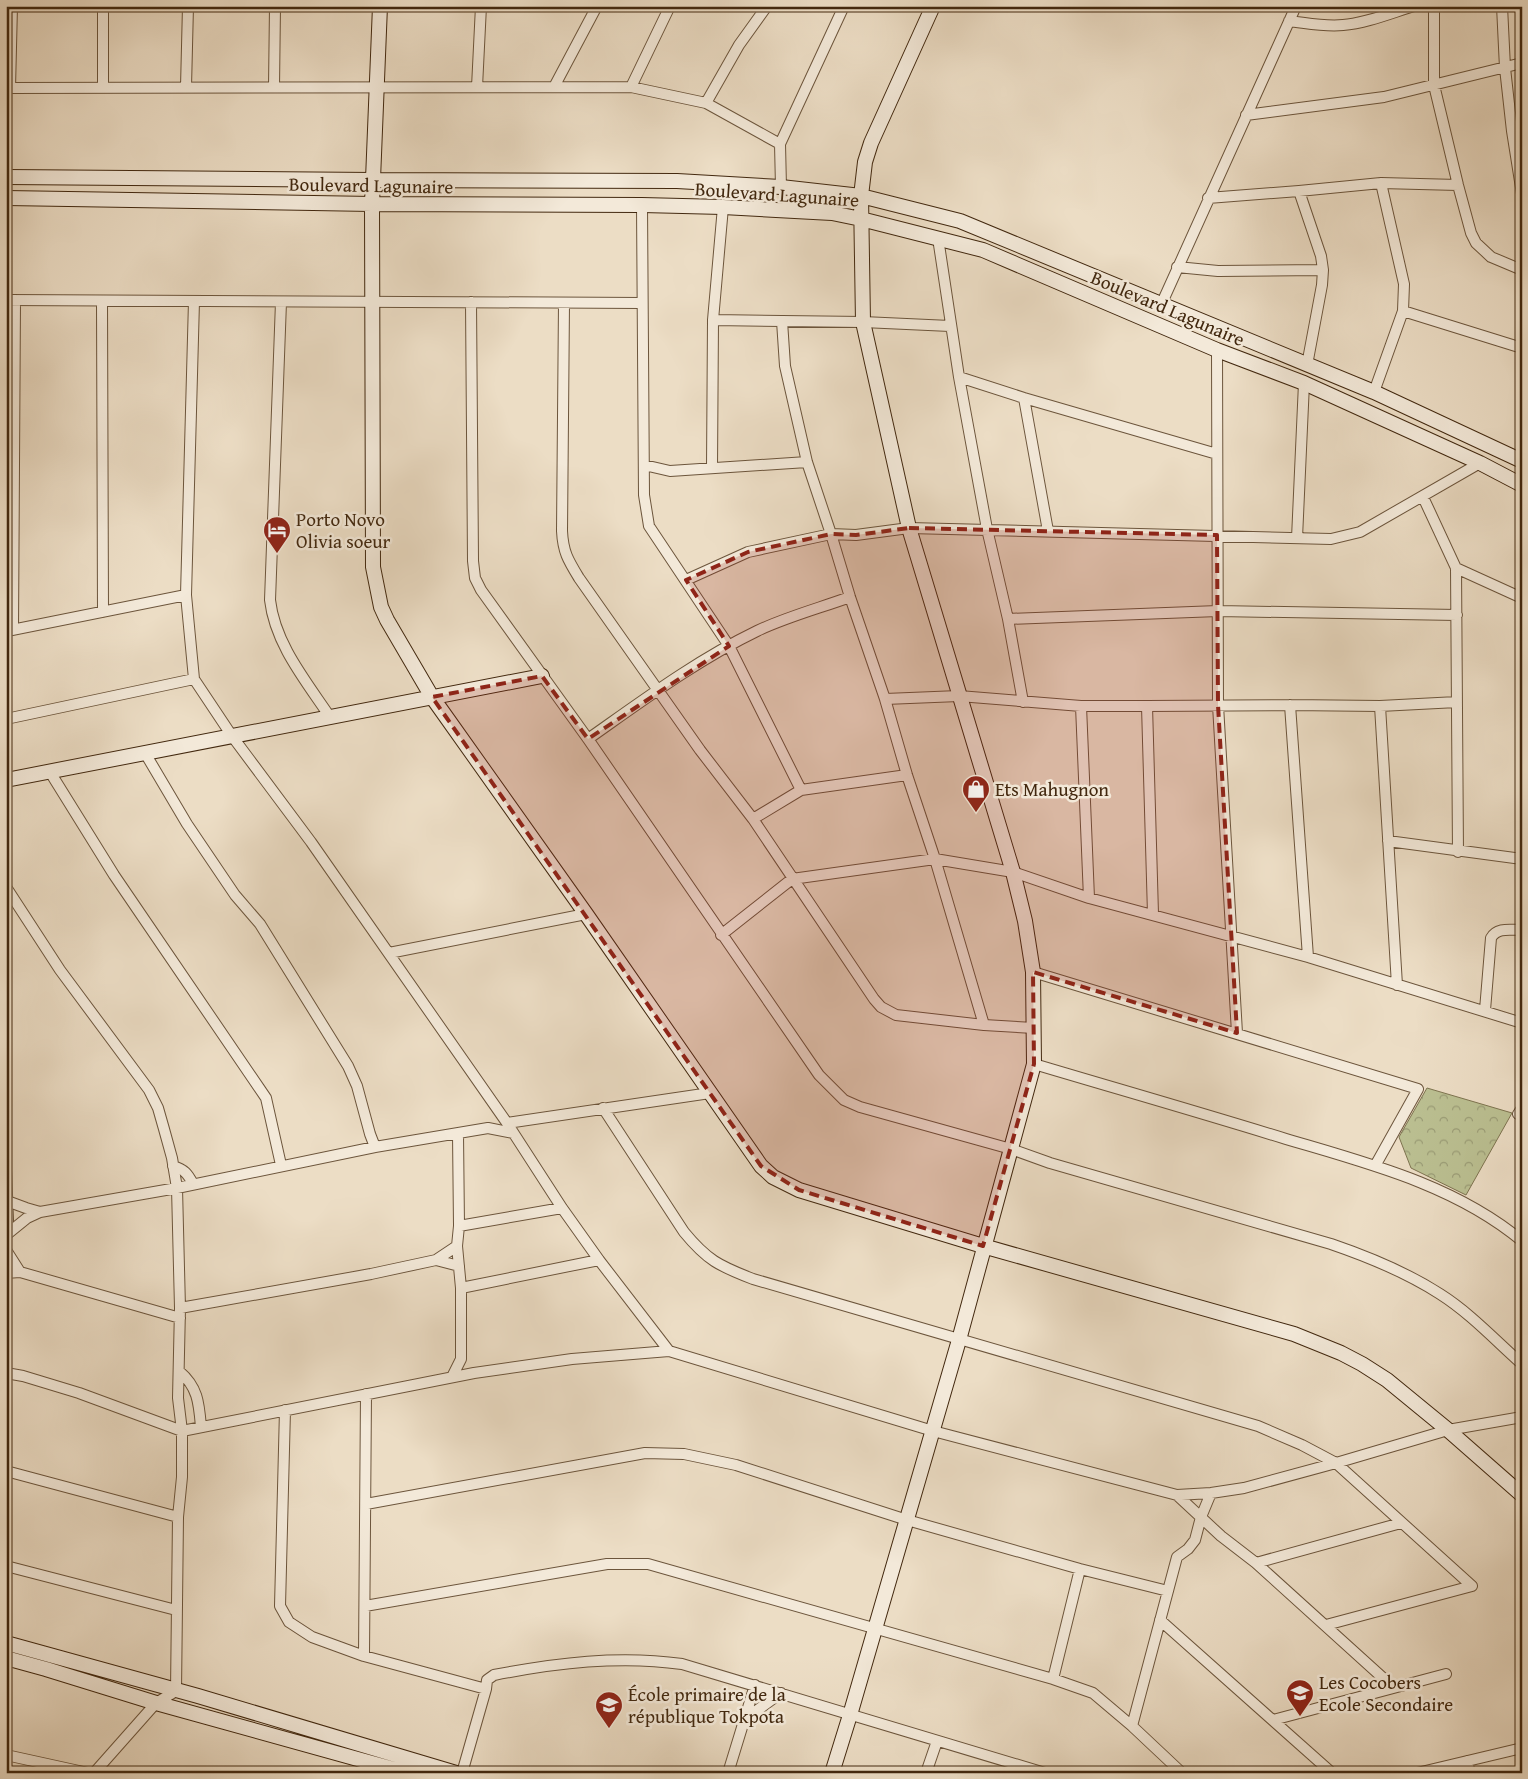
<svg xmlns="http://www.w3.org/2000/svg" width="1528" height="1779" font-family="'Gentium Book Plus',serif">
<style>
.forest{fill:url(#forest-crowns);stroke:#7e7450}
.lines{fill:none;stroke-linecap:round;stroke-linejoin:round}
.street-casing{stroke:#6c553c;stroke-width:12}
.secondary-casing{stroke:#42280f;stroke-width:16}
.street{stroke:#f3e9d9;stroke-width:10}
.secondary{stroke:#f3e9d9;stroke-width:14}
.marked{fill:#8f2418;fill-opacity:0.2;stroke:#8f2418;stroke-width:4;stroke-dasharray:10 6;stroke-linejoin:round}
.labels{text-anchor:middle;stroke-width:5;stroke-linejoin:round;paint-order:stroke}
.street-label{font-size:19px;fill:#42280f;stroke:#f3e9d9}
.poi-label{font-size:19px;fill:#42280f;stroke:#f3e9d9;text-anchor:start}
</style>
<defs>
<pattern id="forest-crowns" width="20" height="18" patternUnits="userSpaceOnUse" patternTransform="scale(1.25)"><rect width="20" height="18" fill="#bbc092"/><path d="M2 6a3 3 0 1 1 6 0M12 15a3 3 0 1 1 6 0" fill="none" stroke="#9a9c76"/></pattern>
</defs>
<rect width="100%" height="100%" fill="#ecddc5"/>
<filter id="stains"><feTurbulence type="fractalNoise" baseFrequency=".004" numOctaves="4"/><feColorMatrix values="0 0 0 0 .2 0 0 0 0 .09 0 0 0 0 .02 0 0 0 .5 -.17"/></filter>
<radialGradient id="worn" r=".72"><stop offset=".6" stop-color="#630" stop-opacity="0"/><stop offset="1" stop-color="#630" stop-opacity=".3"/></radialGradient>
<!-- forest -->
<path class="forest" d="M1427,1088l85,25 -46,82 -55,-27 -12,-31z"/>
<g class="lines">
<!-- street casing -->
<g class="street-casing">
<path id="street" d="M103,6v81
M1434,6v79l24,100 13,48 5,10 15,14 31,13
M1502,6l3,62 7,63 10,63
M1289,21c18,2 36,6 54,4 24,-2 48,-12 71,-19
M186,87l2,-81
M274,87l1,-81
M477,87l4,-81
M554,87l43,-81
M631,87l39,-81
M6,88l625,-1 75,16 74,41
M10,88l2,-82
M706,103l33,-58 28,-39
M1246,115l138,-18 138,-34
M781,187l-1,-43 64,-138
M1299,191l22,65 2,14 -1,15 -15,80
M1208,198l91,-7 82,-8 77,2
M642,205l2,290 5,31 80,120 72,144
M938,238l21,139 28,152 21,90 15,83
M1177,267l41,4 105,-1
M6,300l636,3
M102,301l1,311
M194,301l-8,294 8,84 38,57 79,106 196,281 55,85 37,52 70,91 264,80 244,64 34,-2 33,-5 92,-25 112,-33 74,-13
M281,302l-11,298c5,44 36,81 60,117
M471,302l2,259 2,17 6,12 107,149 231,336 25,25 16,7 151,42 39,14 281,81c38,13 75,28 109,50 30,19 55,46 82,70
M564,303l-2,228c1,21 6,29 17,47l121,172 53,69 121,180 7,8 15,8 88,10 50,3
M1161,305l135,-299
M1403,311l119,37
M713,320l150,2 87,4
M782,321l3,45 22,96 24,72 19,63 35,102 22,76 28,84 49,166
M1217,350l1,355 19,328
M959,377l65,21 193,56
M1374,392l29,-81 1,-27 -23,-101
M1024,398l24,133
M644,465l26,6 137,-9
M712,467l1,-147 10,-113
M1423,497l33,71 2,284
M1297,538l7,-155
M1456,568l66,30
M686,580l62,-28 83,-18 25,1 53,-7 422,11 29,-7 120,-69
M1008,619l210,-8 239,4
M13,630l2,-330
M7,631l179,-36
M885,699l74,-3 122,10h66l143,-1 90,1 77,-4
M1290,705l18,252
M1081,706l8,192
M1147,706l6,208
M1380,706l17,279
M6,719l188,-40
M588,739c54,-38 109,-79 169,-108 29,-14 63,-23 93,-34
M145,753l42,71 48,71 25,29 88,142 9,20 13,48 5,13
M50,772l64,103 152,223 15,67
M753,819l48,-29 106,-15
M1388,841l134,18
M6,887l54,83 89,120 9,18 6,21 8,29 5,30 3,120 -2,90 4,33v46l-4,40 -2,174 -20,12 -62,70
M721,935l71,-56 143,-20 78,13 76,26 219,59 214,66
M389,953l197,-39
M1033,972l385,117 -43,77
M1485,1010l6,-72c6,-11 19,-8 31,-8
M1034,1064c84,25 168,49 252,75 81,24 169,46 236,102
M603,1108l81,124c23,28 35,34 69,47l505,147 44,19 34,18 136,123
M1518,1114l4,-6
M507,1123l203,-30
M173,1166c11,3 15,8 20,18
M6,1169l2,51 -2,13
M7,1201l19,7 14,4 137,-24 198,-41 113,-19 25,5
M459,1226l103,-18
M6,1235l21,-17 13,-6
M6,1250l14,22 160,46
M436,1260l23,6
M6,1273l14,-1
M461,1288l138,-28
M180,1308l191,-34 65,-14 21,-14
M179,1371c19,16 20,32 22,56
M6,1373l17,3 56,17 103,38 292,-58 98,-14 97,-8
M452,1377l9,-18v-71l-4,-42 2,-20 -1,-92
M285,1410l-5,196 9,16 23,15 52,19 122,33 1,-9 7,-5c62,-12 125,-20 188,-11l363,109
M6,1471l172,46
M1177,1495l44,41 35,27 137,124
M366,1504l279,-51 39,1 52,11 171,55 173,49 88,22
M1256,1563l145,-40
M6,1566l170,44
M365,1606l242,-42h41l405,115 40,14 39,33 50,47
M1160,1620l172,153
M1326,1625l146,-39
M364,1656l2,-262
M1053,1679l27,-110
M745,1719l36,-26
M1273,1720l173,-46
M1132,1726l45,-169 11,-8 7,-9 6,-23 10,-24
M6,1755l82,18
M1467,1761l3,12
M462,1773l24,-84
M728,1773l27,-88
M926,1773l11,-32
M1417,1773l105,-25"/>
</g>
<!-- secondary casing -->
<g class="secondary-casing">
<path id="secondary" d="M380,6l-8,198 1,363 8,40 6,13 45,77 154,217 175,252 12,11 26,13 184,56 311,88 47,19 21,11 25,16 61,50 74,65
M6,177l367,3 304,1 104,6 80,9 99,25 414,171 148,69
M6,198l366,6 270,1 81,2 109,6 29,6 122,31 234,100 87,33 176,80 42,22
M6,780l536,-104
M6,1643l192,53 258,77
M6,1658l40,11 110,34 252,70
M832,1773l18,-58 109,-375 75,-276 -1,-92 -8,-51 -12,-49 -104,-344 -46,-206 -2,-126 4,-34 6,-19 62,-137"/>
</g>
<!-- street -->
<use href="#street" class="street"/>
<!-- secondary -->
<use href="#secondary" class="secondary"/>
</g>
<!-- marked area -->
<path class="marked" d="M909,528l308,7 1,170 19,328 -204,-61 1,92 -51,182 -184,-56 -38,-24 -329,-469 110,-21 46,63 141,-93 -43,-66 62,-28 83,-18 25,1z"/>
<!-- icons -->
<defs>
<g id="hotel-pin" transform="scale(1.4375)"><path d="M0 17L-7.5 6A9.5 9.5 0 1 1 7.5 6Z" fill="#8f2418" stroke="#f3e9d9"/><path d="M-6-4.5h1.5V1H6V5H4.5V3h-9V5H-6ZM-4 0a1.8 1.8 0 1 1 3.6 0ZM.5 0V-2.5h3Q6-2.5 6 0Z" fill="#fff"/></g>
<g id="shop-pin" transform="scale(1.4375)"><path d="M0 17L-7.5 6A9.5 9.5 0 1 1 7.5 6Z" fill="#8f2418" stroke="#f3e9d9"/><path d="M-5-2.5h2.3a2.7 3.5 0 0 1 5.4 0H5L5.5 6h-11ZM-1.5-2.5h3a1.5 2.3 0 0 0-3 0Z" fill="#fff"/></g>
<g id="school-pin" transform="scale(1.4375)"><path d="M0 17L-7.5 6A9.5 9.5 0 1 1 7.5 6Z" fill="#8f2418" stroke="#f3e9d9"/><path d="M0-5L7-2L0 1L-7-2ZM-4 1L0 2.5L4 1V4Q0 6-4 4Z" fill="#fff"/></g>
</defs>
<g fill-rule="evenodd">
<use href="#hotel-pin" x="277" y="530"/>
<use href="#shop-pin" x="976" y="789"/>
<use href="#school-pin" x="1300" y="1693"/>
<use href="#school-pin" x="609" y="1705"/>
</g>
<g class="labels">
<!-- street labels -->
<g class="street-label">
<text transform="translate(371 185) rotate(1)" y="7">Boulevard Lagunaire</text>
<text transform="translate(777 194) rotate(4)" y="7">Boulevard Lagunaire</text>
<text transform="translate(1168 308) rotate(23)" y="7">Boulevard Lagunaire</text>
</g>
<!-- poi labels -->
<g class="poi-label">
<text x="296" y="526">Porto Novo<tspan x="296" dy="22">Olivia soeur</tspan></text>
<text x="995" y="796">Ets Mahugnon</text>
<text x="1319" y="1689">Les Cocobers<tspan x="1319" dy="22">Ecole Secondaire</tspan></text>
<text x="628" y="1701">École primaire de la<tspan x="628" dy="22">république Tokpota</tspan></text>
</g>
</g>
<!-- margin -->
<rect width="1528" height="1779" fill="none" stroke="#ecddc5" stroke-width="25"/>
<rect x="8" y="8" width="1513" height="1764" fill="none" stroke="#42280f" stroke-width="2.5"/>
<rect x="12" y="12" width="1503" height="1754" fill="none" stroke="#42280f"/>
<rect width="100%" height="100%" filter="url(#stains)"/>
<rect width="100%" height="100%" fill="url(#worn)"/>
</svg>
